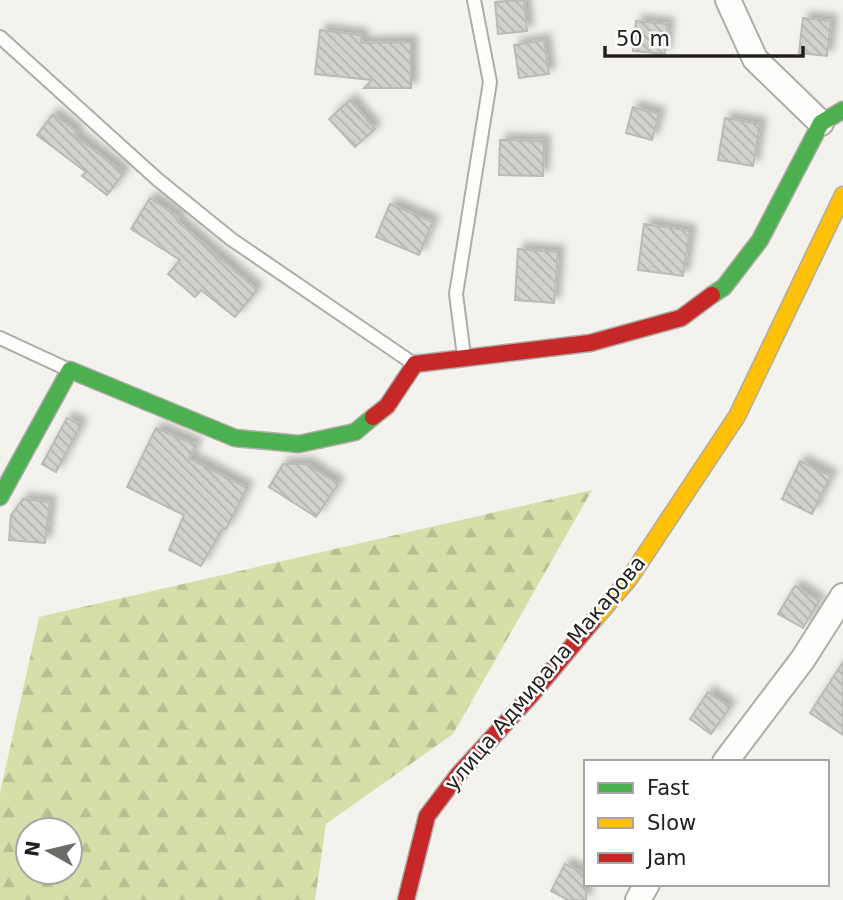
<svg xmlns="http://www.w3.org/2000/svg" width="843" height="900" font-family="'DejaVu Sans',sans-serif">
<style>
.forest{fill:url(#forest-firs);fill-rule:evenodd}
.building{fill:url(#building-back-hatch);stroke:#bcbab6;stroke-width:2;filter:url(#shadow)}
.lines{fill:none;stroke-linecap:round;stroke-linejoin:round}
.lane-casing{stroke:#aeaca8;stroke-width:16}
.street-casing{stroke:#aeaca8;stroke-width:28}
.fast-casing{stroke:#aeaca8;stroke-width:19}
.slow-casing{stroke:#aeaca8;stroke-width:19}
.jam-casing{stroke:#aeaca8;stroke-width:19}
.lane{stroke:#fdfdfc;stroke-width:12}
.street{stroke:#fdfdfc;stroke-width:24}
.fast{stroke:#4caf50;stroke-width:16}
.slow{stroke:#ffc107;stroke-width:16}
.jam{stroke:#c62828;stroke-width:16}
.labels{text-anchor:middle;stroke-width:5;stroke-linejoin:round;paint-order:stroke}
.street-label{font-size:21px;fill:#23211e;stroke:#fff}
</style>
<defs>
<pattern id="forest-firs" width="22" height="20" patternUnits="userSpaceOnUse" patternTransform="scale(1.75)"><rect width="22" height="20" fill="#d5e0a9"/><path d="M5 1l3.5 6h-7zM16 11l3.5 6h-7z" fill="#b7c091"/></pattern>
<pattern id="building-back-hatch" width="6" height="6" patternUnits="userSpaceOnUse" patternTransform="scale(1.75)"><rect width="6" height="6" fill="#d2d1cd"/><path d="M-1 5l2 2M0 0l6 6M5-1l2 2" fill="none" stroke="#b4b3b0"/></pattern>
<filter id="shadow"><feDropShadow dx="6" dy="-6" stdDeviation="3.5" flood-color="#0004"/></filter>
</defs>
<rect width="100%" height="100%" fill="#f4f2ec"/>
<!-- forest -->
<path class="forest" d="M592,490l-139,244 -127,90 -11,76h-315v-107l39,-176zM28,830h42v42h-42z"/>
<!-- building -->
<path class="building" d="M524,0l3,31 -29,3 -3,-32z
M803,18l28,3 -4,35 -28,-3z
M636,21l32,3 -3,30 -32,-3z
M320,30l42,5 -1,8 50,-1v46h-47l8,-8 -57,-6z
M544,40l5,34 -30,4 -5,-33z
M350,100l25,29 -20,18 -26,-28z
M633,107l26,7 -7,26 -26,-7z
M53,114l24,18 -3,3 50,38 -17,22 -25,-19 4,-4 -49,-37z
M725,118l35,6 -7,42 -35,-6z
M500,140l44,1 -1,35 -44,-1z
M150,198l29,19 -2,4 80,69 -22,27 -34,-27 -6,7 -27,-23 12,-14 -49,-31z
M390,204l43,18 -14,33 -43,-18z
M644,224l46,7 -7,45 -45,-6z
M518,249l40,3 -4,51 -39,-3z
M67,418l14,7 -25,47 -14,-8z
M156,428l40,17 -7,13 58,30 -21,41 -3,-1 -22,38 -32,-16 15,-35 -57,-28z
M800,461l31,15 -19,38 -30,-15z
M283,464h24l31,20 -22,33 -47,-30z
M23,499l27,3 -5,41 -36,-3 2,-25z
M795,586l24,15 -16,27 -25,-14z
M843,662v73l-33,-22z
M708,692l22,15 -19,27 -21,-15z
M565,864l21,10v26h-18l-17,-9z"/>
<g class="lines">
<!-- lane casing -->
<g class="lane-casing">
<path id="lane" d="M0,37l157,142 74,60 180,123
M0,338l67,31
M464,356l-8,-62 34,-212 -16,-82"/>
</g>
<!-- street casing -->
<g class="street-casing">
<path id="street" d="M728,0l27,59 66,64
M725,762l78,-103 40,-63
M638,900l9,-16"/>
</g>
<!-- fast casing -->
<g class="fast-casing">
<path id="fast" d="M712,295l12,-8 36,-47 61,-117 22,-13
M0,497l70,-127 165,68 64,6 56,-12 18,-15"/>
</g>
<!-- slow casing -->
<g class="slow-casing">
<path id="slow" d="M593,621l36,-42 108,-163 106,-221"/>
</g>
<!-- jam casing -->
<g class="jam-casing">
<path id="jam" d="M373,417l14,-11 28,-42 175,-21 91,-25 31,-23
M406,900l21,-84 31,-41 75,-82 60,-72"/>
</g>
<!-- lane -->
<use href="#lane" class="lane"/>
<!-- street -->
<use href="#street" class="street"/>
<!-- fast -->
<use href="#fast" class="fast"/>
<!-- slow -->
<use href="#slow" class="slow"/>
<!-- jam -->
<use href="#jam" class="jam"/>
</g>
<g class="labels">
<!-- street labels -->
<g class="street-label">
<text transform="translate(545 673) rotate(-50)" y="7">улица Адмирала Макарова</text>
</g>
</g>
<!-- legend -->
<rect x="584" y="760" width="245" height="126" fill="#ffffff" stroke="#a7a6a5" stroke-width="2"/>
<rect x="598" y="783" width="35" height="10" fill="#4caf50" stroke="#a7a6a5" stroke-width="2"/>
<text x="647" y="795" font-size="21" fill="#23211e">Fast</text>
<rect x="598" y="818" width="35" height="10" fill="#ffc107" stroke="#a7a6a5" stroke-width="2"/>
<text x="647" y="830" font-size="21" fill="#23211e">Slow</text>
<rect x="598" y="853" width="35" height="10" fill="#c62828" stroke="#a7a6a5" stroke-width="2"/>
<text x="647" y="865" font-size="21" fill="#23211e">Jam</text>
<!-- north arrow -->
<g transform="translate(49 851) rotate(278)"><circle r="33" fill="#ffffff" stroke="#a7a6a5" stroke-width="2"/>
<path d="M0-5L12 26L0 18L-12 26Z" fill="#6c6a66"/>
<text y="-10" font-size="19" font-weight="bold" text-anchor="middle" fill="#23211e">N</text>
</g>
<!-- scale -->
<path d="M605 46v10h198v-10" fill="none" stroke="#23211e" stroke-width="3.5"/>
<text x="616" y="46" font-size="21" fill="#23211e" stroke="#ffffff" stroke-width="5" paint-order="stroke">50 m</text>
</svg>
